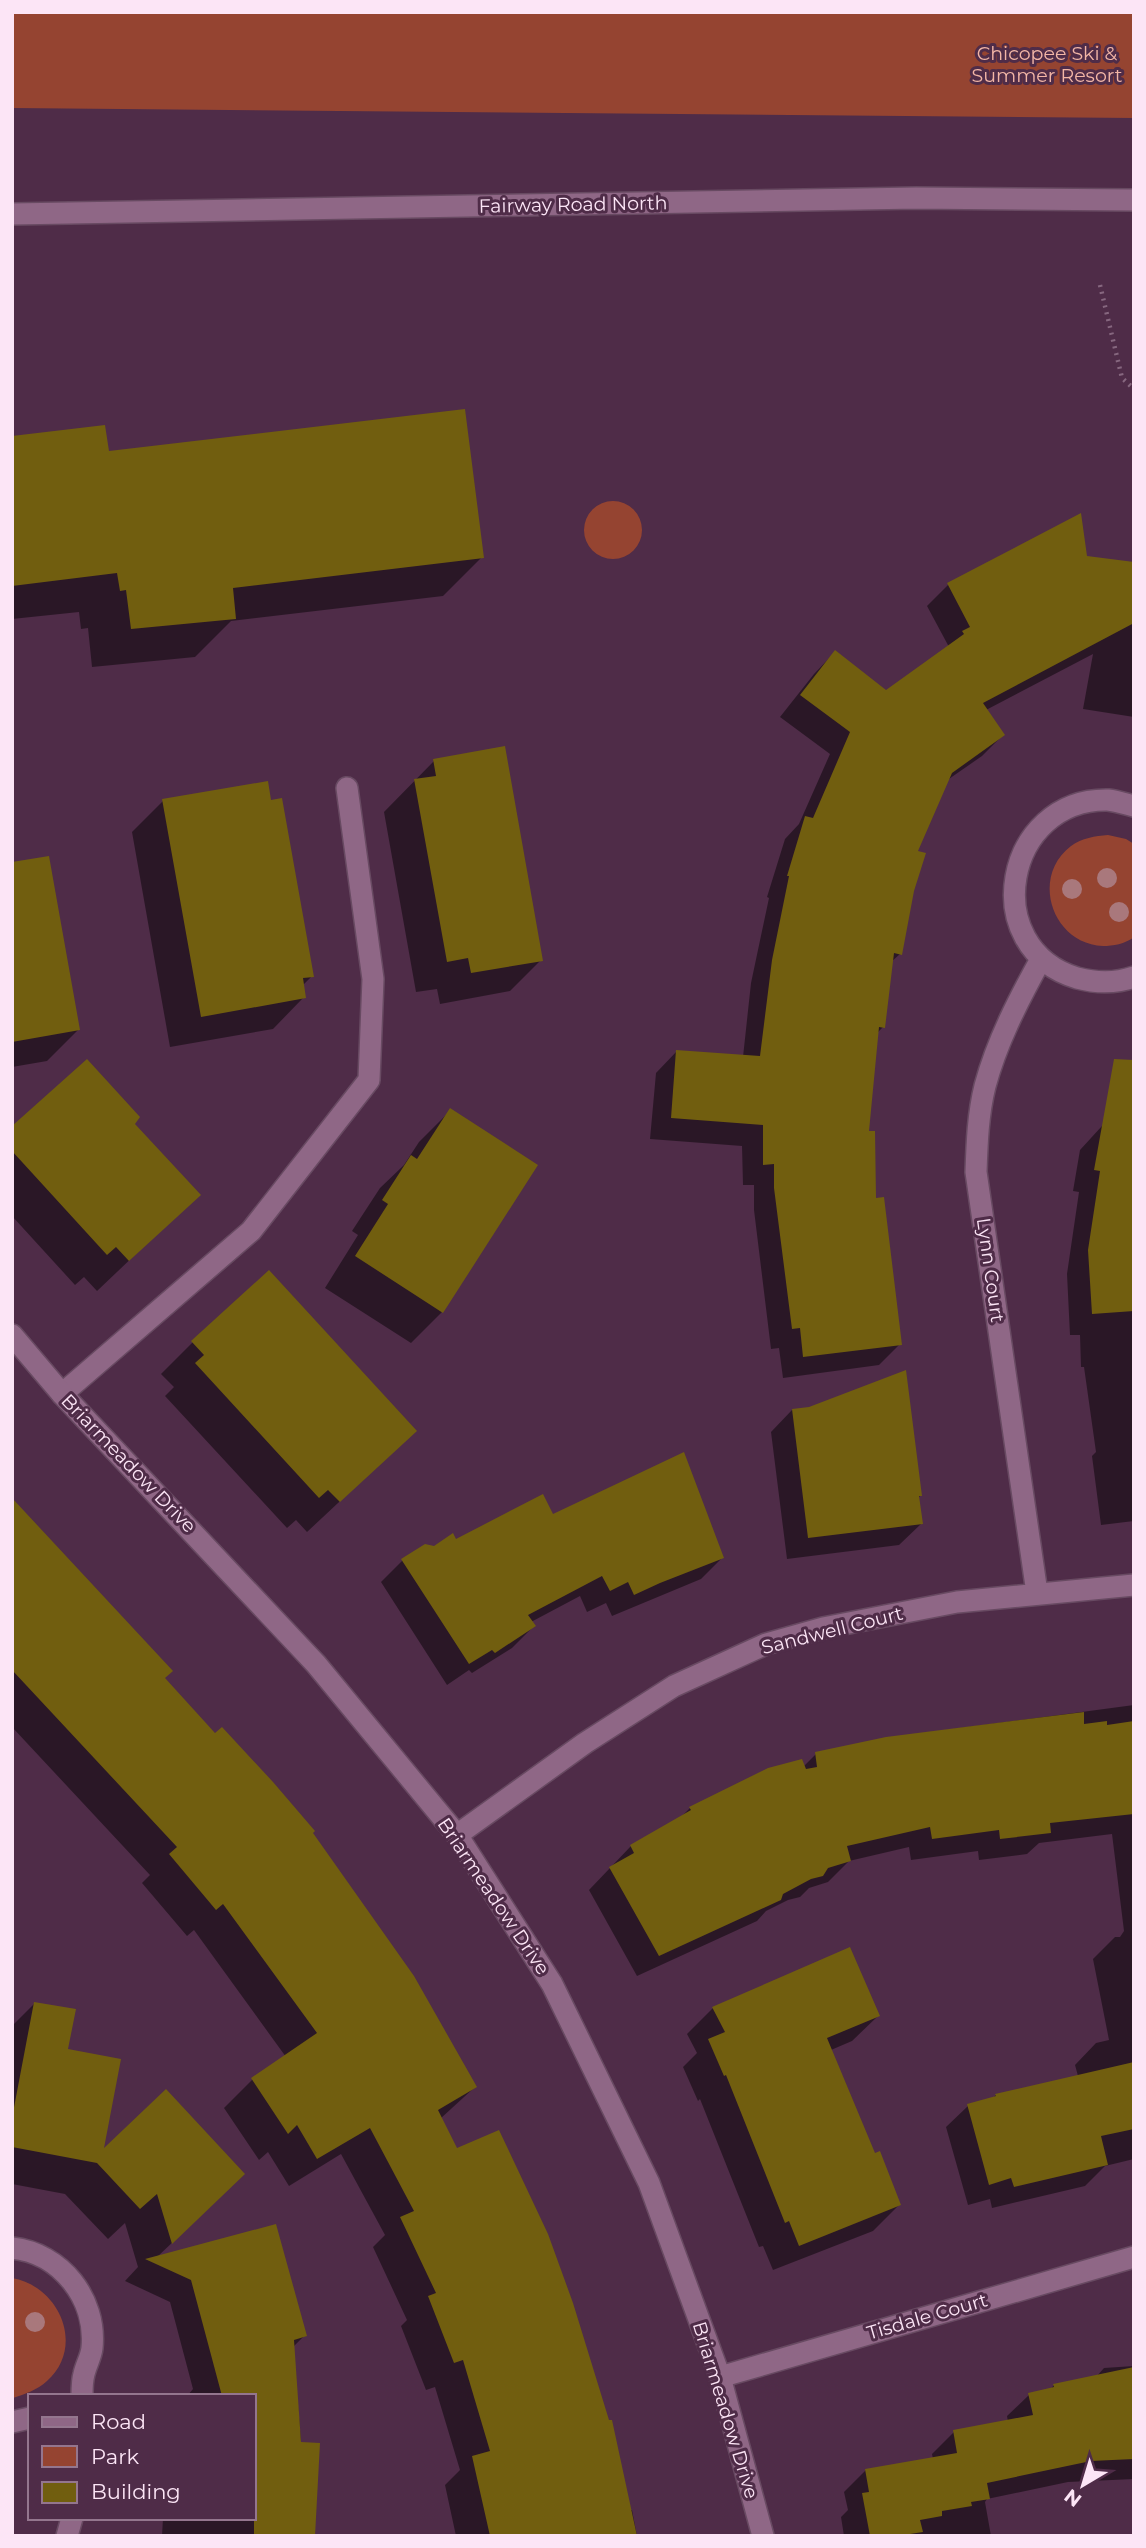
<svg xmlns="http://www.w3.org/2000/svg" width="1146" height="2548" font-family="Montserrat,sans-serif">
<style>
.green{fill:#954431}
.shadow{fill:#0007}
.building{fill:#715e0f}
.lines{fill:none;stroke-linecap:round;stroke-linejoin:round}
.lane-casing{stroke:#684a62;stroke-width:24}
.street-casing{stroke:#684a62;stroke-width:24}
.secondary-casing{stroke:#684a62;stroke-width:24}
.path{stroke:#86677f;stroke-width:4.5;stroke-dasharray:2 5;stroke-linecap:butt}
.lane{stroke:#8f6786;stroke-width:21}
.street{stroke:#8f6786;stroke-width:21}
.secondary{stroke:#8f6786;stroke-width:21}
.tree{fill:#a9787c}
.labels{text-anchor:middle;stroke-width:6;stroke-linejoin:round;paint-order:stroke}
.park-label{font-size:19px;fill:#f3b6a6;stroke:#4f2c48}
.street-label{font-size:19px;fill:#fce5f6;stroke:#4f2c48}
</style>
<rect width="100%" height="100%" fill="#4f2c48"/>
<!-- green -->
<path class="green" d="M12,12h1122v106l-1122,-10z
M584 530a29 29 0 1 1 58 0a29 29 0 1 1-58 0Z
M1108,835l18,4 8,5v93c-9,7 -21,9 -31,9 -51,-2 -73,-69 -32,-100 11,-8 24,-10 37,-11z
M12,2278c47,8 74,68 35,103 -10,9 -22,13 -34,17z"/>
<!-- shadow -->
<path class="shadow" d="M12,438l470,119 -39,39 -212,25 -36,36 -103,10 -4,-39 -7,1 -2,-17 -67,7z
M1086,557l48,14v146l-51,-8 10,-55 -107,56 17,25 -21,21 -36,25 -30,71 -4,39 -12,63 -9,8 -8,65 -6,6 -10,100 8,67 25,144 -21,21 -96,13 -4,-30 -8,1 -17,-139v-25h-11l-1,-39 -92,-7 6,-66 21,-22 66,6 8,-74 18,-85 -2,-1 18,-58 14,-15 31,-70 -50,-37 34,-43 21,-22 51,40 63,-45 -22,-41 21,-21z
M434,761l107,199 -31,31 -70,13 -3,-15 -21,3 -32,-180z
M163,801l149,175 -10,10 2,11 -31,32 -103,18 -38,-215z
M12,864l66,166 -31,31 -35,6z
M1134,1091v430l-33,4 -9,-69 4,-4 -12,-85h-3l-1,-32h-10l-3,-61 12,-82 -6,-1 7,-41z
M450,1111l-8,201 -31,31 -86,-55 33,-53 -6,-4 28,-43 24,-23 15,-23z
M132,1124l66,71 -101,96 -13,-14 -9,8 -63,-69v-88z
M193,1342l222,89 -108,101 -11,-12 -9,8 -122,-132 9,-9 -13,-13z
M810,1408l110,88 -2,2 3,26 -22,21 -112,14 -16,-127 21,-22z
M12,1499l150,179 148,155 165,254 -35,32 190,391h2l5,26h-181l-11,-51 15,-15 -25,-83 -9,3 -25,-64 6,-6 -34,-73 12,-12 -44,-81 -52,32 -21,-34 -9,8 -35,-52 28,-28 34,-23 -92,-127 -7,6 -45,-53 8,-8 -138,-148z
M553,1516l169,42 -21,21 -89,37 -6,-13 -19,9 -7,-16 -49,26 3,4 -22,22 -40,25 -3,-3 -22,15 -66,-103 22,-22 31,-13z
M1134,1705v454l-29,7 -20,20 -93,22 -2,-9 -22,6 -22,-78 22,-21 24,-7 4,-4 82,-19 -3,-11 21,-22 13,-3 -16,-81 22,-22h5l4,-6 -12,-97 -73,9 -12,11 -48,6 -1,-9 -67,9 -2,-13 -60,14 -21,21 -19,6 -9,9 -12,3 -22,11 -9,10 -120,55 -48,-86 42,-44 50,-29 9,-9 113,-41 13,-13 70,-16z
M35,2003l31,47 35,103 111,52 -56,53 149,77 -12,12 16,189h-147l1,-18h91v-122h-67l6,-7 -23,-87 -45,-21 13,-14 -13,-44 -17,16 -43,-45 -53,-10v-158z
M713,2008l165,8 -26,25 -21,9 43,105 25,50 -26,26 -100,39 -10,-24 -4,1 -59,-148 -2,2 -15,-34 14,-14 -10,-19z
M1134,2366v113l-66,3 -81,17 -2,3 6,34h-147l-3,-19 7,-7 -4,-18 22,-22 67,-11 -1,-5 22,-22 54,-10 -1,-6 22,-21 21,-5 4,-5 42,-8 8,-9z"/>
<!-- building -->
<path class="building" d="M465,409l19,149 -251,30 3,31 -105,10 -5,-39 -6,1 -3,-18 -105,13v-150l93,-11 4,26z
M1081,513l6,43 47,6v61l-151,80 22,32 -53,38 -34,78 8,2 -12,38 -12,64 -8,-2 -9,75 -6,-1 -10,104h6l1,67 8,-1 18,148 -99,12 -3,-29 -8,1 -18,-141v-24l-11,1v-40l-92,-7 5,-68 84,6 12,-96 17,-84h-2l18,-60 8,2 37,-86 -50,-37 35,-45 51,40 78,-56 -2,-3 8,-4 -23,-44z
M505,746l38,215 -72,12 -3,-15 -21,4 -33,-183 22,-3 -3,-17z
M268,781l3,19 11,-2 32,179 -11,1 3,20 -105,19 -39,-218z
M49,856l31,174 -68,12v-180z
M87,1059l53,58 -5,7 66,71 -72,66 -13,-14 -9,8 -95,-104v-25z
M1114,1059l20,1v251l-42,3 -4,-64 12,-79 -6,-1z
M450,1108l88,57 -95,148 -88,-57 33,-52 -6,-4 29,-45 6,4z
M269,1270l148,161 -77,71 -12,-12 -9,8 -124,-135 9,-8 -13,-14z
M906,1370l16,126h-3l4,28 -115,14 -16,-129 17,-2z
M684,1452l40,106 -64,25 -26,12 -6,-13 -18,9 -8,-15 -74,39 8,11 -41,27 -3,-3 -23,14 -68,-105 24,-15 9,2 19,-13 3,6 87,-45 10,20z
M12,1498l161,173 -8,7 50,55 7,-6 51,55 42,49 -2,2 101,143 63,111 -39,23 19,38 42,-18 49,104 25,69 36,117h3l25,116h-147l-18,-80 18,-5 -27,-91 -9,3 -26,-67 8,-3 -36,-76 14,-6 -44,-83 -53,31 -20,-34 -9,9 -37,-56 66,-45 -94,-129 -7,6 -47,-56 8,-7 -165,-177z
M1084,1712v12l23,-3v4l27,-4v93l-84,9 1,10 -51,6 -1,-9 -67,9 -2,-12 -83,19 4,15 -23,7 -5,8 -12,3 -28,15 -2,6 -122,56 -50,-89 25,-14 -4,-8 61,-35 -2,-3 79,-39 34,-9 4,10 11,-2 -2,-15 71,-15z
M850,1947l30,69 -53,22 48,115 5,-2 21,54 -102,41 -10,-25 -4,2 -59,-148 -2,1 -16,-37 17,-7 -13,-25z
M34,2002l42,7 -8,40 53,10 -17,89 62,-59 79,85 -73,70 -15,-50 -17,15 -43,-46 -85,-16v-29z
M1134,2062v67l-33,7 7,29 -94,22 -3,-9 -22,7 -22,-81 29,-8 -1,-2z
M276,2224l31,112 -13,4 7,102 19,1 -5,93 -61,-2v-138h-32l-31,-116 -46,-21z
M1134,2367v92l-43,2 -104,22 3,16 -19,3 1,4 -30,5v5l-22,4 3,12 -26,4h-27l-8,-43 7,-1 -4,-23 92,-16 -4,-23 80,-15 -5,-22 26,-6 -1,-3z"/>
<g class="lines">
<!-- lane casing -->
<g class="lane-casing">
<path id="lane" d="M62,1394l189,-163 118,-151 4,-101 -26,-191"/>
</g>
<!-- street casing -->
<g class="street-casing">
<path id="street" d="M1134,806c-8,-2 -18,-5 -26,-6 -104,-2 -131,148 -31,178 19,5 37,6 57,-1
M12,1335l50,59 254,270 141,171 95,149 97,199 71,194 43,159
M1037,1593l-61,-421c1,-29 2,-58 9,-86 12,-45 34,-87 56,-127
M457,1835l128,-92 89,-57 92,-42 57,-16 134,-26 177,-17
M12,2248c49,5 85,51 80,100 -1,9 -6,17 -8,26 -2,7 -2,15 -2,22
M720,2377l414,-120
M12,2422l18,-4
M67,2536l5,-18"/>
</g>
<!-- secondary casing -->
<g class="secondary-casing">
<path id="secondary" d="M12,214l904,-16 218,2"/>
</g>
<!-- path -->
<path class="path" d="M1100,285l22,93 12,11"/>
<!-- lane -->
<use href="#lane" class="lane"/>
<!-- street -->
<use href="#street" class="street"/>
<!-- secondary -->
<use href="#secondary" class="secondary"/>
</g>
<!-- trees -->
<g class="tree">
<circle cx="1107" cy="878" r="10"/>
<circle cx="1072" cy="889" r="10"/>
<circle cx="1119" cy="912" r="10"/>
<circle cx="35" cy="2322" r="10"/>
</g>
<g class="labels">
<!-- park labels -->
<g class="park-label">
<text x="1047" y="60">Chicopee Ski &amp;<tspan x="1047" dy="22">Summer Resort</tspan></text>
</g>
<!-- street labels -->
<g class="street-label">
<text transform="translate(573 204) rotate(-1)" y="7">Fairway Road North</text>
<text transform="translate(991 1270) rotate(82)" y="7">Lynn Court</text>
<text transform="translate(129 1463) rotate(46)" y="7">Briarmeadow Drive</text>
<text transform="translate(832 1630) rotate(-14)" y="7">Sandwell Court</text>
<text transform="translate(494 1896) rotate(56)" y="7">Briarmeadow Drive</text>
<text transform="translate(927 2316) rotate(-16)" y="7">Tisdale Court</text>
<text transform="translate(726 2410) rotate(73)" y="7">Briarmeadow Drive</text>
</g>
</g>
<!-- border -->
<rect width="1146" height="2548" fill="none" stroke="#fce5f6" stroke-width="28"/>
<!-- legend -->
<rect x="28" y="2394" width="228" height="126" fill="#4f2c48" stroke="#94768e" stroke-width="2"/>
<rect x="42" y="2417" width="35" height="10" fill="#8f6786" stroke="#94768e" stroke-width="2"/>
<text x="91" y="2429" font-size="21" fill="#fce5f6">Road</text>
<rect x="42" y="2446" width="35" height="21" fill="#954431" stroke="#94768e" stroke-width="2"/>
<text x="91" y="2464" font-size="21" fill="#fce5f6">Park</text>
<rect x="42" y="2482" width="35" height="21" fill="#715e0f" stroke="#94768e" stroke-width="2"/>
<text x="91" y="2499" font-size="21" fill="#fce5f6">Building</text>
<!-- north arrow -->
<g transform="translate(1083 2485) rotate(218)" stroke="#4f2c48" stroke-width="5" paint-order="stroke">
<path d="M0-5L12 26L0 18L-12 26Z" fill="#fce5f6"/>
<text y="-10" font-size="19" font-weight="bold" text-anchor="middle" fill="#fce5f6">N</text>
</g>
</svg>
